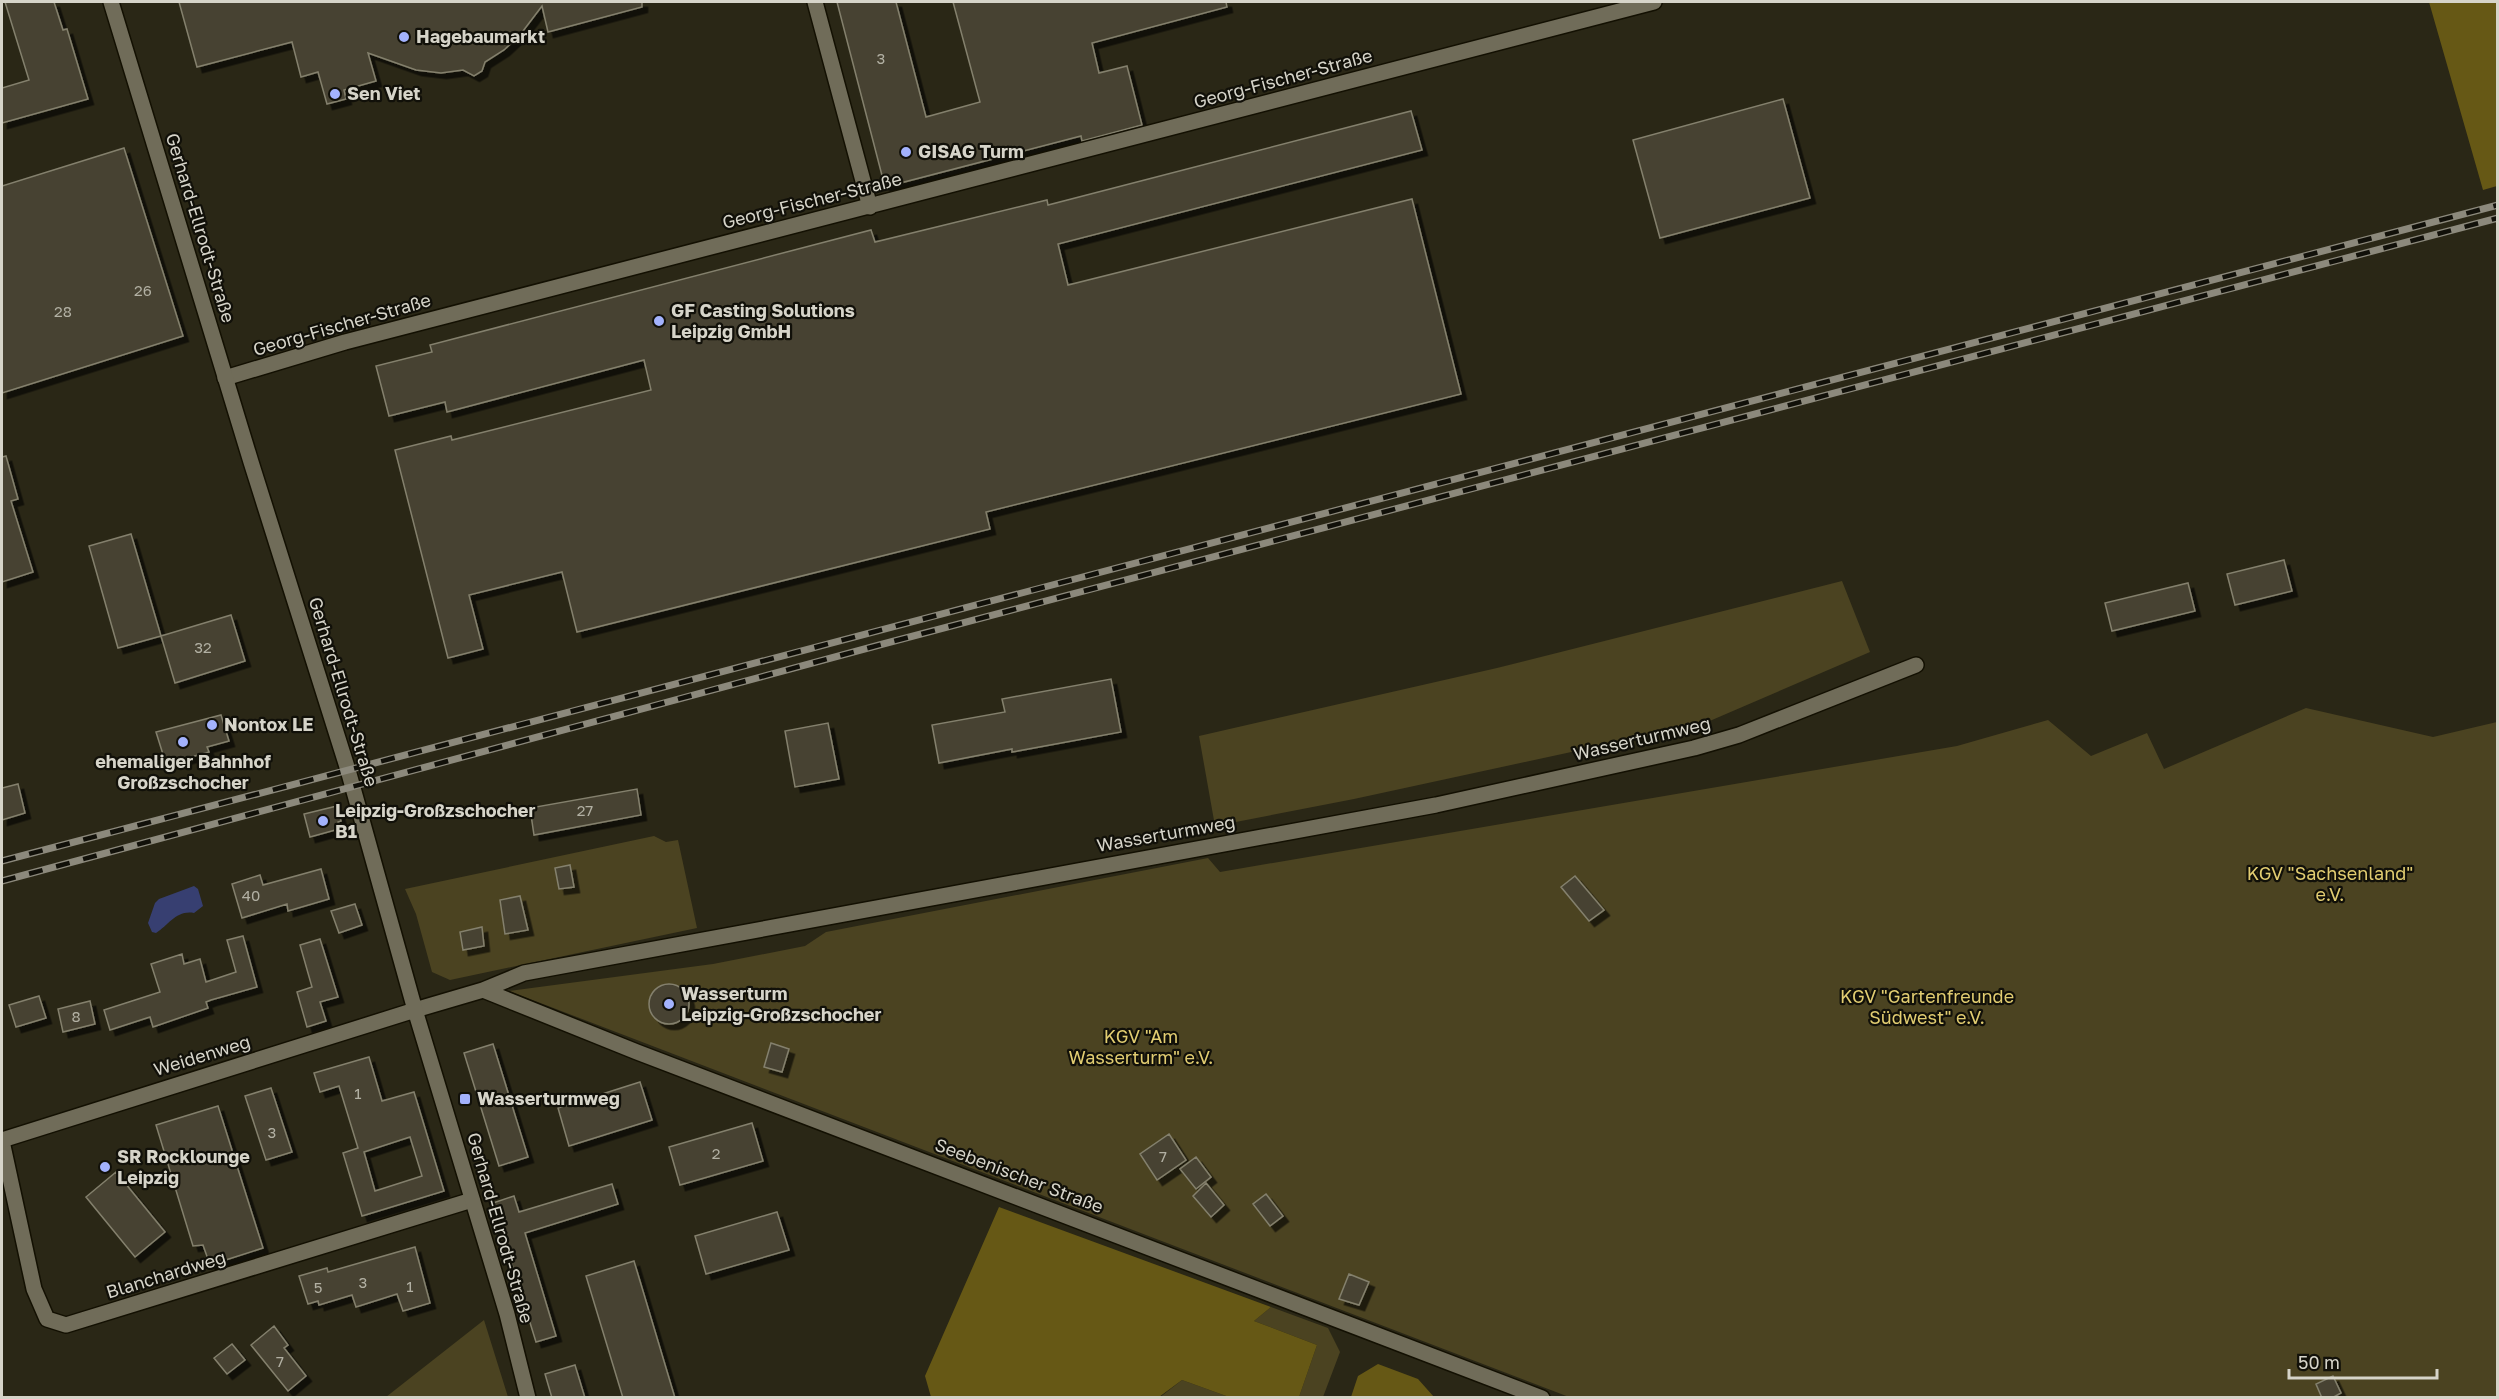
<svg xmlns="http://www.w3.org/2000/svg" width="2499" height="1399" font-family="'Golos Text',sans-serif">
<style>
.green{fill:#4b4321}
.forest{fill:#665815}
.water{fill:#373f71}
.building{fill:#474332;stroke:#84806d;stroke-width:1.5;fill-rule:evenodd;filter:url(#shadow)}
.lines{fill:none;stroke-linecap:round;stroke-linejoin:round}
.street-casing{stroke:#131002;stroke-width:18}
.secondary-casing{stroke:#131002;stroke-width:18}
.street{stroke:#706c59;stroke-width:15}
.secondary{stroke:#706c59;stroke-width:15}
.rail-casing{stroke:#8c897c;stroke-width:7}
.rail{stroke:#111009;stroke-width:4.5;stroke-dasharray:14;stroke-linecap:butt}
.poi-dot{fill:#a3b2fd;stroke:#111009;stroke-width:2}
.labels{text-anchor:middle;stroke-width:4.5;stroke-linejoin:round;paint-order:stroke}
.number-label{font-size:15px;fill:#b2b0a3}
.poi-label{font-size:18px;font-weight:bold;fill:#d6d4c9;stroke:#111009;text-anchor:start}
.street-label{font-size:18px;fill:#d6d4c9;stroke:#111009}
.park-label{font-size:18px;fill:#e2cd71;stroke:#111009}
</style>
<defs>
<filter id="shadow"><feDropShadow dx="5.5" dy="5.5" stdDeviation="0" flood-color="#0009"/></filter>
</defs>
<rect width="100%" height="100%" fill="#2a2716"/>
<!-- green -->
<path class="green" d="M1842,581l28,71 -165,71 -351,76 -139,27 -16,-90 298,-68z
M2306,708l127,29 64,-15v675h-928l-1060,-406 204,-27 92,-18 21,-14 382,-74 12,14 737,-126 91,-26 43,36 56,-23 17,36z
M654,836l12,6 12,-2 19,88 -247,52 -18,-8 -16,-58 -11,-25z
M1271,1307l57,21 12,24 -17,45h-24l18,-52 -63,-24z
M484,1320l24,77h-122z
M1182,1380l47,17 -70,1z"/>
<!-- forest -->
<path class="forest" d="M2429,2h68v184l-14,4z
M999,1207l272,100 -17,14 63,24 -18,52h-70l-47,-17 -23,17h-228l-6,-21z
M1378,1364l40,15 16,18h-83l7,-21z"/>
<!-- water -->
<path class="water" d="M194,886l4,3 5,17 -9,7c-18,-3 -25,12 -38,20l-4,-1 -4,-9 7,-20 4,-4z"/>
<!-- building -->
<path class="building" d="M5,2h49l9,28 4,-1 21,70 -86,24v-35l27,-8z
M179,2h463v5l-94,25 -6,-26 -22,29 -16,15 -19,12 -3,9 -8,5 -11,-6 -22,3 -25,-3 -48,-17 8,28 -32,9 2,9 -19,5 -9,-32 -17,5 -9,-35 -95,25z
M837,2h59l30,115 54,-15 -27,-100h273l1,5 -135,36 7,30 28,-7 15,59 -60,16 -1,-5 -196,51z
M1783,99l27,99 -150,40 -27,-98z
M1411,111l11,39 -364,94 10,41 344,-86 49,195 -475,118 4,17 -413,103 -15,-60 -93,23 14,54 -35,9 -53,-208 56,-14 1,4 199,-50 -7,-30 -197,52 -2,-10 -56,14 -13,-50 56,-14 -2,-7 441,-115 4,12 172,-42 1,5z
M124,148l59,188 -181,57v-207z
M6,456l12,43 -7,2 22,71 -31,10v-125z
M131,534l30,102 -43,12 -29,-102z
M2284,560l8,31 -57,14 -8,-31z
M2188,583l7,28 -83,20 -7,-28z
M231,615l14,46 -70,22 -14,-47z
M1111,679l10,53 -109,20v-3l-73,14 -7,-38 73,-13 -3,-13z
M221,715l8,26 -22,6 2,5 -43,12 -10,-32z
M828,723l11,56 -44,8 -10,-56z
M18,784l7,29 -23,7v-32z
M637,789l4,26 -107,20 -4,-27z
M337,806l4,15 -3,1 1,7 -29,8 -6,-23z
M570,865l4,22 -15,2 -4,-21z
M321,869l8,30 -41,12 -1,-7 -45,14 -10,-34 28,-9 3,10z
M1575,876l29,34 -15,11 -28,-34z
M520,896l8,34 -23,4 -5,-34z
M355,904l7,21 -23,8 -8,-22z
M482,927l2,19 -21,4 -3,-18z
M243,936l14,51 -46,13 -5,2 2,6 -55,19 -3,-10 -40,13 -6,-20 56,-18 -9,-28 31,-10 2,10 16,-5 6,23 30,-10 -9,-32z
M320,939l18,58 -18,5 6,19 -19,6 -10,-35 15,-5 -12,-42z
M649 1004a20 20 0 1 1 40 0a20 20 0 1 1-40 0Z
M39,996l7,22 -30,9 -7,-22z
M90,1001l5,23 -32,8 -5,-23z
M771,1043l18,6 -7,23 -18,-5z
M493,1044l35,113 -29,9 -35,-113z
M369,1057l13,44 32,-9 30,99 -82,25 -19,-63 15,-5 -19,-62 -19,6 -6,-19zM410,1137l12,39 -47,15 -11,-39z
M640,1082l12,38 -83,26 -11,-38z
M271,1088l21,64 -26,8 -21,-64z
M218,1106l45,142 -53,17 -7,-20 -10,1 -37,-121z
M752,1123l11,38 -83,24 -11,-38z
M1169,1134l17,26 -29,20 -17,-26z
M1196,1157l15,20 -15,12 -16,-20z
M116,1172l49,60 -30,25 -49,-60z
M1206,1183l18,22 -13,12 -18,-21z
M612,1184l6,20 -93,29 31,103 -20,6 -43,-139 21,-7 5,16z
M1266,1194l17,22 -13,10 -17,-22z
M777,1212l12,38 -83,24 -11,-38z
M415,1247l15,56 -27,8 -6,-17 -41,13 -4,-12 -33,10 -1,-4 -10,3 -9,-28 28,-8 1,4z
M634,1261l41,137h-52l-37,-122z
M1349,1274l20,8 -10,23 -20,-6z
M274,1326l14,19 -4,3 22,28 -18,15 -37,-46z
M232,1344l13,16 -18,14 -13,-16z
M575,1365l10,33h-33l-7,-24z
M2333,1376l8,17 -9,5h-10l-6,-14z"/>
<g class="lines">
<!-- street casing -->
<g class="street-casing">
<path id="street" d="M815,2l55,205
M225,378l120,-36 1309,-340
M483,990l154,62 905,346
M415,1010l68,-20 41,-17 912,-168 258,-57 45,-13 177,-70
M2,1141l32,148 13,30 19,6 406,-125"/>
</g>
<!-- secondary casing -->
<g class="secondary-casing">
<path id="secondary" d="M111,2l140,460 97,308 67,240 92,304 21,84
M2,1140l413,-130"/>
</g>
<!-- street -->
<use href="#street" class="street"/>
<!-- secondary -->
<use href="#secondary" class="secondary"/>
<!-- rail casing -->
<g class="rail-casing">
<path id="rail" d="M2,861l2496,-656
M2,881l881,-237 1615,-426"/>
</g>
<!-- rail -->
<use href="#rail" class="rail"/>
</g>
<!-- markers -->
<g class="poi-dot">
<circle cx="404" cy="37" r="6"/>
<circle cx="335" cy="94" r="6"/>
<circle cx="906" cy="152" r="6"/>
<circle cx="659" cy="321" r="6"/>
<circle cx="212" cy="725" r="6"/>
<circle cx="183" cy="742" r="6"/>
<circle cx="323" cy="821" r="6"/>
<circle cx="669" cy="1004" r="6"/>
<rect x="459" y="1093" width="12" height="12" rx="3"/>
<circle cx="105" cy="1167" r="6"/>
</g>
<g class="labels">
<!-- number labels -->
<g class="number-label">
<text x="881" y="64">3</text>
<text x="143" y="296">26</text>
<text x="63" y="317">28</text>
<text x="203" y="653">32</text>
<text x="585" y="816">27</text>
<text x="251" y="901">40</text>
<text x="76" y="1022">8</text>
<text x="358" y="1099">1</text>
<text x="272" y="1138">3</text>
<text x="716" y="1159">2</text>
<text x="1163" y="1162">7</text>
<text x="363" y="1288">3</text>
<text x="410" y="1292">1</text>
<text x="318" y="1293">5</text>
<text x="280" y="1367">7</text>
</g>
<!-- poi labels -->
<g class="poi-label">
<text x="416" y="43">Hagebaumarkt</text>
<text x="347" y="100">Sen Viet</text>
<text x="918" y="158">GISAG Turm</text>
<text x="671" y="317">GF Casting Solutions<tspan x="671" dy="21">Leipzig GmbH</tspan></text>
<text x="224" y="731">Nontox LE</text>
<text x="183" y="768" text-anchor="middle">ehemaliger Bahnhof<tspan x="183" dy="21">Großzschocher</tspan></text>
<text x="335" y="817">Leipzig-Großzschocher<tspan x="335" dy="21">B1</tspan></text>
<text x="681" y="1000">Wasserturm<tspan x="681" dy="21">Leipzig-Großzschocher</tspan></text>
<text x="477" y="1105">Wasserturmweg</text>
<text x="117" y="1163">SR Rocklounge<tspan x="117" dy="21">Leipzig</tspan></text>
</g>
<!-- street labels -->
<g class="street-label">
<text transform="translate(1283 79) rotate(-15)" y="6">Georg-Fischer-Straße</text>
<text transform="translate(812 201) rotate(-14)" y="6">Georg-Fischer-Straße</text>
<text transform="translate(200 228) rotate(73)" y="6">Gerhard-Ellrodt-Straße</text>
<text transform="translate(342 325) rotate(-16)" y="6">Georg-Fischer-Straße</text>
<text transform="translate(343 692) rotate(73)" y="6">Gerhard-Ellrodt-Straße</text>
<text transform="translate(1642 739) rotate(-13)" y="6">Wasserturmweg</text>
<text transform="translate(1166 834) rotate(-10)" y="6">Wasserturmweg</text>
<text transform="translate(202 1056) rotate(-17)" y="6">Weidenweg</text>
<text transform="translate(1019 1176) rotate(21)" y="6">Seebenischer Straße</text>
<text transform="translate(500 1228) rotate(74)" y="6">Gerhard-Ellrodt-Straße</text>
<text transform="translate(166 1275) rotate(-17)" y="6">Blanchardweg</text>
</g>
<!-- park labels -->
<g class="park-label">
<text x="2330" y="880">KGV "Sachsenland"<tspan x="2330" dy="21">e.V.</tspan></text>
<text x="1927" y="1003">KGV "Gartenfreunde<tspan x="1927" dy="21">Südwest" e.V.</tspan></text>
<text x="1141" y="1043">KGV "Am<tspan x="1141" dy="21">Wasserturm" e.V.</tspan></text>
</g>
</g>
<!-- border -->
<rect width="2499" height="1399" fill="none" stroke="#d6d4c9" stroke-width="6"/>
<!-- scale -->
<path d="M2289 1369v9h148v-9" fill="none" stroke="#d6d4c9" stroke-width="3"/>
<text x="2298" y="1369" font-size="18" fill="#d6d4c9" stroke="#111009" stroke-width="4.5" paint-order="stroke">50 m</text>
</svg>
